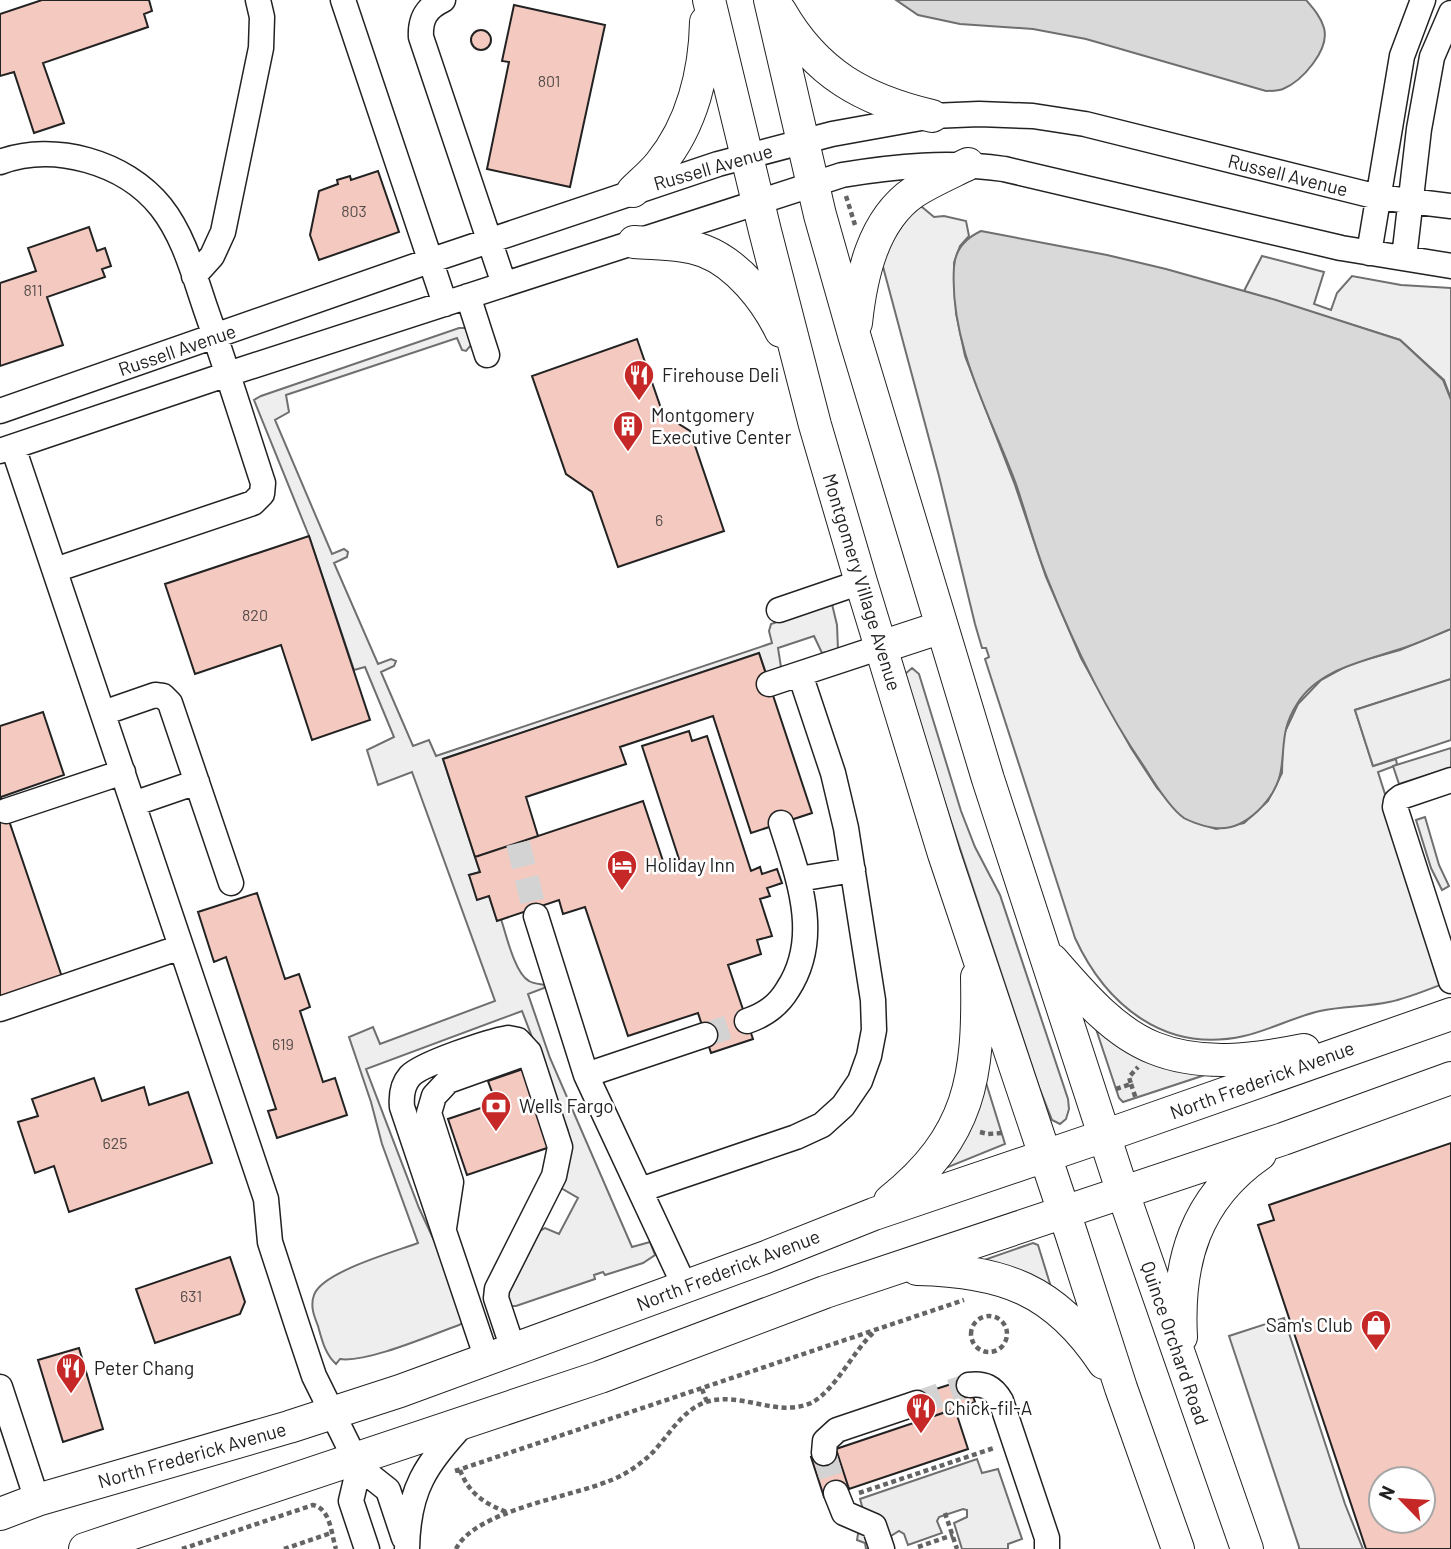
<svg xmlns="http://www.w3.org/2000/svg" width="1451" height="1549" font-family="Barlow,sans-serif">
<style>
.green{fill:#eee;stroke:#6f6f6f;stroke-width:2}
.parking{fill:#ededed;stroke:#6f6f6f;stroke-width:2}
.water{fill:#d9d9d9;stroke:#6f6f6f;stroke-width:2}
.building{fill:#f3c9c0;stroke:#222;stroke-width:2;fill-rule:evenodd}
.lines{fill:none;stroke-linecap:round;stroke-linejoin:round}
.minor-tunnel{stroke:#d3d3d3;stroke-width:24;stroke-dasharray:24 12;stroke-linecap:butt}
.minor-casing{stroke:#222;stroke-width:27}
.major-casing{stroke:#222;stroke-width:34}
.path{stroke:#646464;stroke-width:4.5;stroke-dasharray:5 3.5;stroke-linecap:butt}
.minor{stroke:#fff;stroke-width:24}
.major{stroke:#fff;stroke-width:32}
.labels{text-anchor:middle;stroke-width:5;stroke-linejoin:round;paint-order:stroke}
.number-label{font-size:16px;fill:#564c4a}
.street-label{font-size:19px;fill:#222;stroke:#fff}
.poi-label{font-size:19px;fill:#222;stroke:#fff;text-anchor:start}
</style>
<rect width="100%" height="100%" fill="#fff"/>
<!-- green -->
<path class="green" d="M915,206l7,1 12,10 10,-1 22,5 3,15 -9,10 -6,17 2,50 9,43 50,129 31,92 35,81 50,90 26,40 27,30 32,11 28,-6 24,-22 14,-28 1,-37 15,-32 23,-24 29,-16 50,-14 51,-21v50l-96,31 18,56 23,-7 1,6 -19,7 67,211c-18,7 -37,15 -56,19 -23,5 -46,4 -69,9 -26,6 -50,19 -76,25 -79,18 -138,-31 -169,-98l-90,-279 4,-2 -3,-9h-4l-7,-24 -36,-148 -57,-213 4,-13z
M1262,256l62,16 -10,32 17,6 6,-17 15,-17 49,9 50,3v111l-7,-19 -44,-40 -156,-49z
M459,328h8l5,16 -6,7 -4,-1 -5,-12 -171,57 3,17 -14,8 57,134 12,-5 4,3 -1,5 -13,6 44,101 13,-5 5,2 -2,5 -13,6 32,74 16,-6 7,16 336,-113 -3,-12 2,-7 61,-20 5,21 1,25 -16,3 -8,-17 -36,12 3,19 -15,6 -7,-20 -316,106 37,113 -11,3 20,21 8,24 4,-1c5,15 14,55 28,62 5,3 12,3 16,4l-1,3 -16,6 22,64 82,189 18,-5 5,13 -12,8 -38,12 -2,-3 -9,3 1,4 -79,27h-9l1,-12 32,-63 5,-3 14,6 19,-36 -17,-10 7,-57 -46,-120 -156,58 53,139 51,110 -11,7c-28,10 -92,38 -119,34l-4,5c-11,-10 -14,-24 -18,-38 -4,-10 -8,-20 -4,-31 8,-23 80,-43 104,-52l-36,-99 -11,-42 -22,-65 24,-10 7,17 115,-43 -83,-229 -34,13 -11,-35 27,-13 -29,-70 -11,3 -45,-134 -55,-136 7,-4z
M912,668l7,6 42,137 14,36 25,48 68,204 1,10 -3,10 -6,5 -8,-4 -13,-33 -103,-311 -31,-102z
M1094,1023l111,52 -82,27 -4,-4z
M983,1073l22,71 -64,26z
M1033,1243l5,2 13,42 -67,-27z"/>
<!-- parking -->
<path class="parking" d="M1451,679v61l-78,26 -18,-56z
M1451,748v40l-11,3 -6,-18 -35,11 -6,-18z
M1425,817l14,48 10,21 -7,4 -11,-22 -15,-48z
M1284,1318l61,186 18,45h-64v-2l-70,-211z
M977,1459l5,14 16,-4 24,70 -14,5v5h-46l-8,-26 13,-6v-7l-4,-1 -24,8 -2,4 5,12 -34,12 -4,-11 -5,-3 -8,5 3,13h-28l-1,-6 -8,-3 4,-24 3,-3 -4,-14z"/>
<!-- water -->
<path class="water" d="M896,0h410c7,8 15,17 18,28 6,22 -22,53 -41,61 -5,2 -11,2 -17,2l-180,-52 -53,-10 -73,-5 -42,-9z
M981,231l126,24 59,14 110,31 124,40 43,40 8,20v229c-18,7 -36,16 -54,21 -36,12 -79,20 -100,54 -16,25 -12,41 -16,66 -4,28 -36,62 -66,58 -9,-1 -24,-6 -31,-10 -12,-8 -31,-37 -39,-50 -40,-58 -71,-123 -97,-188 -13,-31 -21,-64 -32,-96 -26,-70 -67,-140 -62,-217 1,-18 12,-29 27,-36z"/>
<!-- building -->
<path class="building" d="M42,0h107l3,11 -8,3 4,13 -105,36 21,60 -30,10 -20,-61 -14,4v-62z
M514,5l91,20 -35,162 -83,-18 22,-107 -7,-1z
M471 40a10 10 0 1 1 20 0a10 10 0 1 1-20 0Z
M378,171l21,61 -80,28 -9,-25 9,-44 19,-7 -1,-4 13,-4 1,4z
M89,227l8,24 8,-3 6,18 -9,3 3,8 -58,20 16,48 -63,21v-83l36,-12 -8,-23z
M637,339l26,75 27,17 34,100 -106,36 -26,-75 -26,-18 -34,-98z
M309,536l61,184 -58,20 -31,-95 -86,29 -30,-90z
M759,653l53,160 -61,20 -38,-117 -93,31 6,17 -100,33 12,39 -63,21 -32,-98z
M43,712l21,63 -63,22 61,180 -62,21v-272z
M689,731l3,10 15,-5 44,135 9,-4 2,7 15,-5 5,14 -15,5 3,8 -10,3 12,37 -15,4 4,14 -33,11 25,74 -42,14 -13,-40 -70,23 -43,-129 -22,7 -4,-14 -62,21 -8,-25 -12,4 -8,-25 11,-3 -5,-15 168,-56 21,63 15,-5 -37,-113z
M257,893l28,86 14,-5 11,33 -10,4 23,71 12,-4 12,37 -70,23 -9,-27 8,-2 -50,-152 -12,5 -16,-50z
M523,1069l27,78 -83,28 -19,-56 48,-16 -8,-22z
M94,1078l8,23 42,-14 5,18 39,-13 24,71 -143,49 -15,-46 -19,7 -17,-51 20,-6 -6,-17z
M1451,1143v406h-85l-108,-324 16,-5 -5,-15zM1381,1479h42v42h-42z
M230,1257l15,45 -5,12 -85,29 -19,-54z
M79,1348l24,81 -40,13 -25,-82z
M967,1379l8,23 -53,18 -8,-24z
M955,1409l13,40 -119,40 -13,-40z
M836,1449l13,40 -25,8 -13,-40z"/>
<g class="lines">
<!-- minor-tunnel -->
<path class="minor-tunnel" d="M518,843l18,73
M705,1035l42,-14
M917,1403l52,-18
M824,1453l12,40"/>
<!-- minor casing -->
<g class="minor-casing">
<path id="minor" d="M343,0l102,304
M443,0c-17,8 -23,19 -22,37l83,247
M0,162c54,-20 125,0 161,45 23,29 33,68 45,103 20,57 38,115 57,173l-1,11 -9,9 -198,67
M1369,253l33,-197 21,-56
M1404,258l15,-129 13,-72 19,-44
M194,276l18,-20 11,-24 38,-184 1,-31 -4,-17
M468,296l19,59
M0,411l435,-152 283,-95 114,-30 100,-18 47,-2 54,2 52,8 293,73 73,9
M13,447l253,752 4,43 28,86 16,48 45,91
M0,451l228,-77 614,-199c55,-9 106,-14 162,-6l337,79 110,18
M779,610l82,-28
M769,684l112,-37
M103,713l52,-18 8,1 7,7 61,180
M1451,780l-50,17 -5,4 -1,6 56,174
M133,804l64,-22
M6,811l117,-39
M799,879l54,-9
M536,916l50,159 99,212
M0,1009l181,-62
M747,1021c18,-6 31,-15 41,-32 34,-52 10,-112 -7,-166
M586,1075l119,-40
M640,1190l156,-53 26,-12 21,-19 17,-25 9,-25 5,-26 -1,-30 -27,-172 -13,-55 -33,-99
M444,1228l7,-46 -22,-69 5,-17 14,-15 81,-29
M487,1359l-85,-252c-1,-11 0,-22 8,-31 11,-12 80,-35 98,-38l10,2 11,12 31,95 -6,29 -57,113 -1,9 17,51
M969,1385c15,-2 24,2 32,16l46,137v11
M0,1387l37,113
M824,1453l1,-12 12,-11 80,-27
M359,1467l29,23 16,48
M359,1467l-8,34 16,48
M836,1493l8,20 30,13 8,23
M407,1549c1,-61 19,-84 58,-127"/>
</g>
<!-- major casing -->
<g class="major-casing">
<path id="major" d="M709,0l56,231 50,194 46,157 83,272 127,379 50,155 57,161
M770,0l50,215 35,123 133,441 135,414 124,356
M780,11c36,63 84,89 152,105
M633,191c9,-9 19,-17 27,-27 32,-39 45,-92 46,-142
M634,242c23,2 48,1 70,9 34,13 62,49 77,80
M856,323c5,-47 17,-103 58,-131 17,-11 36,-19 54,-28
M881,647l61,-20
M1052,960c28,32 61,72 102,88 47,19 101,12 150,2
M890,1201c81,-65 89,-124 87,-224
M917,1269c86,2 138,20 187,94
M1181,1337c-4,-75 14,-138 79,-183
M0,1514l37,-14 252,-73 111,-36 366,-134 108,-43 230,-78 347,-122
M85,1549l515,-172 225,-85 458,-153 168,-61"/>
</g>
<!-- path -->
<path class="path" d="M846,196l9,29
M1131,1084l5,15
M1116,1089l15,-5 -2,-7 9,-10
M980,1132l8,2 14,-1
M971 1334a18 18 0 1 1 36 0a18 18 0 1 1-36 0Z
M702,1389l5,13
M460,1470c9,24 25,34 49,43
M455,1471l509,-171
M859,1493l135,-45
M945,1513l12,36
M918,1547l35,-12
M182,1549l131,-44c18,4 18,29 23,44
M284,1549l47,-16
M456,1549c18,-38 114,-52 153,-68 14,-5 29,-15 40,-25 19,-18 31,-45 57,-54 35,-11 71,16 105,1 24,-12 42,-52 63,-71"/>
<!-- minor -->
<use href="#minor" class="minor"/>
<!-- major -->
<use href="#major" class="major"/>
</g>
<!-- icons -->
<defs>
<g id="restaurant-pin" transform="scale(1.575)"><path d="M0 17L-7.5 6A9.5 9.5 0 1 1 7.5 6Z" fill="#c62828" stroke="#fff"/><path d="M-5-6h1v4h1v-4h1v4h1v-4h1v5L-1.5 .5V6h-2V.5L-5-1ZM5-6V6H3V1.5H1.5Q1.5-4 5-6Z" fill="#fff"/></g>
<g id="building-pin" transform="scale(1.575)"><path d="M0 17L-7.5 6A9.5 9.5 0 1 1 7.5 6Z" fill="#c62828" stroke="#fff"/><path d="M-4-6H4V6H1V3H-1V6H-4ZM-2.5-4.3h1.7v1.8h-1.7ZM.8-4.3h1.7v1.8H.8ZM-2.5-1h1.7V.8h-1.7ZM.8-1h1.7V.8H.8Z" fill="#fff"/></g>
<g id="hotel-pin" transform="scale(1.575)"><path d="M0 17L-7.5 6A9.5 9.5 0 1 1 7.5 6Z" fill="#c62828" stroke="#fff"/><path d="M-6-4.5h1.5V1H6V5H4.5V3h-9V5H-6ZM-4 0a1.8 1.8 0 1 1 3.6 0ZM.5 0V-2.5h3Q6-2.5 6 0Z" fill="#fff"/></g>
<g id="bank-pin" transform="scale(1.575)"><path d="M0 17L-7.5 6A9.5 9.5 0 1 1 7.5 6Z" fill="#c62828" stroke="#fff"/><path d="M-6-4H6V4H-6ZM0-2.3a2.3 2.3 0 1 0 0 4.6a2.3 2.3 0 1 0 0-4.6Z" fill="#fff"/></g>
<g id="shop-pin" transform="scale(1.575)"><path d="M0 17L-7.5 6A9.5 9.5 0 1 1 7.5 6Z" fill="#c62828" stroke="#fff"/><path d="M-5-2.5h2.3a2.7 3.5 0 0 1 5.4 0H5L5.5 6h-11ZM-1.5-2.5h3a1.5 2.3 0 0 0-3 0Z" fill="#fff"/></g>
</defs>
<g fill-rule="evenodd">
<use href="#restaurant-pin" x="639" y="375"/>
<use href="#building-pin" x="628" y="426"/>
<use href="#hotel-pin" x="622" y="865"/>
<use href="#bank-pin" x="496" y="1106"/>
<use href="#shop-pin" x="1376" y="1325"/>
<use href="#restaurant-pin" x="71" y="1368"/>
<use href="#restaurant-pin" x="921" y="1408"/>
</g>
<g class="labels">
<!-- number labels -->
<g class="number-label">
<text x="549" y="87">801</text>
<text x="354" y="217">803</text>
<text x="33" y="296">811</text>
<text x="659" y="526">6</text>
<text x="255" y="621">820</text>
<text x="283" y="1050">619</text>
<text x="115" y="1149">625</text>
<text x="191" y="1302">631</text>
</g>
<!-- street labels -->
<g class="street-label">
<text transform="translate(713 167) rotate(-16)" y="7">Russell Avenue</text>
<text transform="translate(1288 175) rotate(14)" y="7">Russell Avenue</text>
<text transform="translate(177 350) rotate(-19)" y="7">Russell Avenue</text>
<text transform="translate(862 582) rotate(73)" y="7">Montgomery Village Avenue</text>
<text transform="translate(1262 1080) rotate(-20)" y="7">North Frederick Avenue</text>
<text transform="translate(728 1270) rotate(-21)" y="7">North Frederick Avenue</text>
<text transform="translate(1175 1343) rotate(71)" y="7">Quince Orchard Road</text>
<text transform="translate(192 1455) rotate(-16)" y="7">North Frederick Avenue</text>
</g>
<!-- poi labels -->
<g class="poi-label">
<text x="662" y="382">Firehouse Deli</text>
<text x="651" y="422">Montgomery<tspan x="651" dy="22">Executive Center</tspan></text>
<text x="645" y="872">Holiday Inn</text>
<text x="519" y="1113">Wells Fargo</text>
<text x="1353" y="1332" text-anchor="end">Sam's Club</text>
<text x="94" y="1375">Peter Chang</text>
<text x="944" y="1415">Chick-fil-A</text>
</g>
</g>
<!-- north arrow -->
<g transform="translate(1402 1500) rotate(295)"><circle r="33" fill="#ffffff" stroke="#a7a7a7" stroke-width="2"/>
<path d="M0-5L12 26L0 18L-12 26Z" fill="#c62828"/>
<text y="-10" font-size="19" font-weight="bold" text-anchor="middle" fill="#222222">N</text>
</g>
</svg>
